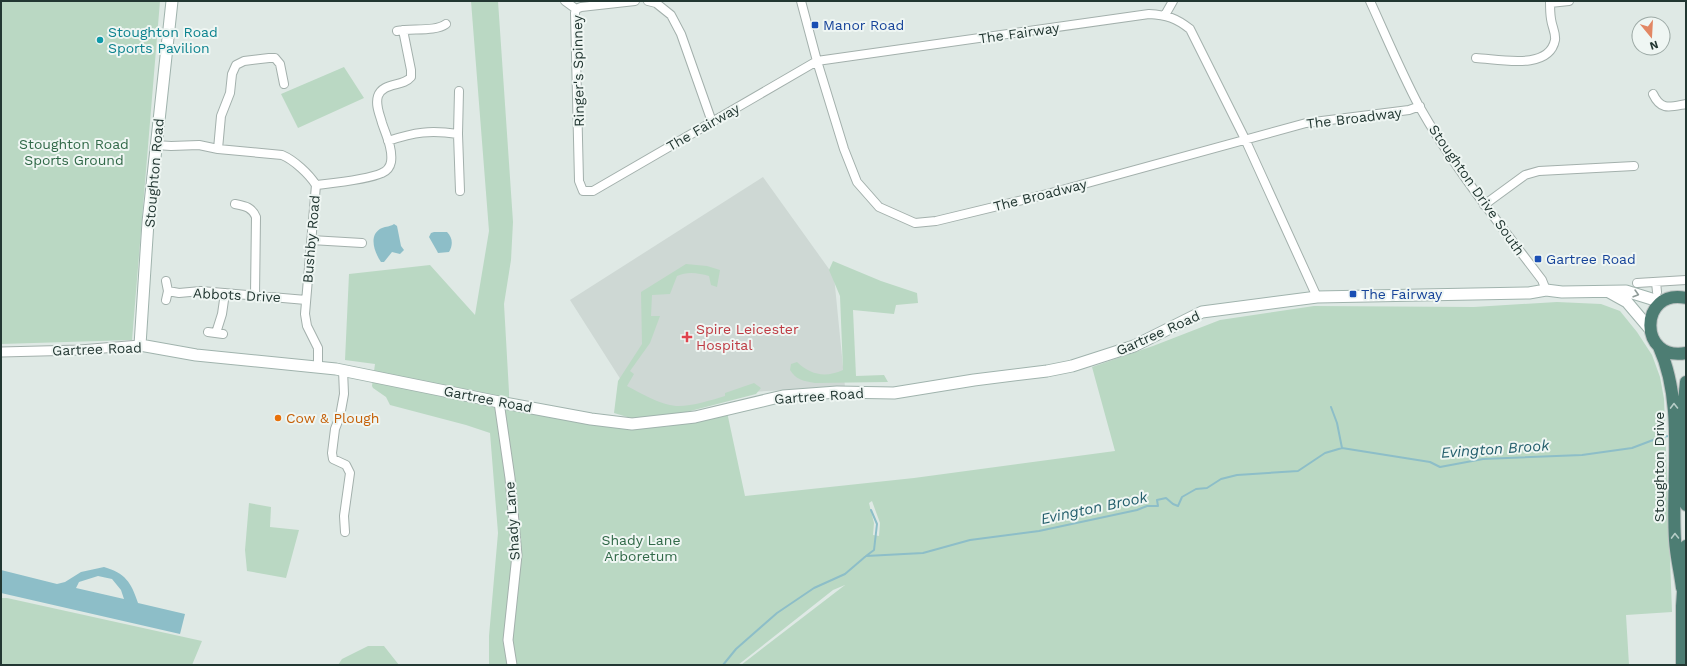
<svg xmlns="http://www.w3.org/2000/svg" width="1687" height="666" font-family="'Work Sans',sans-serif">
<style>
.built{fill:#ced8d4}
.green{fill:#bad8c3;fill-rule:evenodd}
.water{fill:#8dbec8;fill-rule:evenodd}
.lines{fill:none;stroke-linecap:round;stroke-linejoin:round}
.stream{stroke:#8dbec8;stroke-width:2}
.minor-casing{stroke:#a3b0ac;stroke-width:10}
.tertiary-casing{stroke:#a3b0ac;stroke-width:11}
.secondary-casing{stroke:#a0b3ad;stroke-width:13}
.trunk-casing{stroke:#bdc3c2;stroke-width:14}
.minor{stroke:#fff;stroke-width:8}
.tertiary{stroke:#fff;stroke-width:9}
.secondary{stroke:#fff;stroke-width:11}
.trunk{stroke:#4d7d73;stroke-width:12}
.oneway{stroke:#909b98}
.oneway2{stroke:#b6ccc6}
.transit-dot{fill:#1a4fb4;stroke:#eff6f3;stroke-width:1.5}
.culture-dot{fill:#0f9aa8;stroke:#eff6f3;stroke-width:1.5}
.health-dot{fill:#e0444e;stroke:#eff6f3;stroke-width:1.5}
.food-dot{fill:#e8710a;stroke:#eff6f3;stroke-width:1.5}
.labels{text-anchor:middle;stroke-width:4;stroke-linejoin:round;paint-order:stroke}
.transit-label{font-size:14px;fill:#164399;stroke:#eff6f3;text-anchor:start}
.culture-label{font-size:14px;fill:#0d838f;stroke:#eff6f3;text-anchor:start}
.street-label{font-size:14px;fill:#223732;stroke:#eff6f3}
.park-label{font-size:14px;fill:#316948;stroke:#eff6f3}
.health-label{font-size:14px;fill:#be3a42;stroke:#eff6f3;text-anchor:start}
.food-label{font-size:14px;fill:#c56008;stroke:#eff6f3;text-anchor:start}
.water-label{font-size:15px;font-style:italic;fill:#235e6c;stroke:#eff6f3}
</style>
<rect width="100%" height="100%" fill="#dfe9e5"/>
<!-- built -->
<path class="built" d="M763,177l71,99 11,111 -95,5 -40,12 -68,9 -72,-113z"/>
<!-- green -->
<path class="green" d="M1,1h159l-28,339 -131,4z
M471,1h27l15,221 -2,38 -7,44 5,88v14l126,23 35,-3 57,-14 18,84 169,-18 201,-27 -23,-84 61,-21 67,-26 94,-14 160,1 83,-5 44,2 19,7 17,21 15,23 8,22 4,22 8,213 -46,3 3,50h-888l104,-80 -12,5 -95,75h-249v-29l9,-103 -8,-100 -24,-8 -76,-20 -4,-8 -13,-9 -1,-2 3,-22 -30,-4 4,-86 81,-9 45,50 14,-84zM872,501l8,22 -1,13 -6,-1 1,-12 -5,-20z
M344,67l20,31 -66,30 -17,-34z
M833,261l48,20 36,12 1,10 -22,2 -2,9 -41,-4 3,66 28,-1 4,7 -73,1c-11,-2 -19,-3 -25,-13l1,-6 6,-2c14,13 28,16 46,8l-3,-74 -11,-26z
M686,264l21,2 13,4 -3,17 -6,-2 -2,-9c-10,-3 -22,-5 -32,0l-7,18 -18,1 -1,21h9l-10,27 -20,28 4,3 -7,12c15,8 32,18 49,20 13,1 36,-6 49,-10v-3l29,-10 7,5 -5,6 -85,22 -37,3 -20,-6 4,-32 24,-37 -1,-52z
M249,503l22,4 -1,20 29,3 -13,48 -39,-7 -2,-21z
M1,598h6l195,43 -10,24h-191z
M368,646h16l15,19h-61l4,-6z"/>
<!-- water -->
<path class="water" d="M394,224l3,2 4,20 3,4 -4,4 -8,-2 -8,10h-3c-7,-10 -13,-28 1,-34 4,-2 8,-1 12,-4z
M434,232h13c6,6 6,13 2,20l-11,1 -1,-2 -8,-14 2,-4z
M104,567c21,6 27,15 34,36l47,11 -5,20 -179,-41v-23l56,14 8,-2 16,-10zM98,576l14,3 9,11 3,9 -48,-11 3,-6z"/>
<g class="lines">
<!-- stream -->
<path class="stream" d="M1331,407l6,16 5,25
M866,556l8,-6 3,-26 -6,-14
M723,665l13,-16 41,-36 37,-25 31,-14 21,-18 57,-3 47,-13 69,-9 98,-21 10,-4h11l-1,-6 9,-2 7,6 5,2 4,-9 14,-8 11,-1 14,-9 16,-4 61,-4 27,-18 17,-5 88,14 10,5 43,-8 99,-4 50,-7 29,-11 8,-1"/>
<!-- minor casing -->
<g class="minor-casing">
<path id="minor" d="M565,1l11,8
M635,1l-54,6 -5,2 -1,4 4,168 4,10h10l224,-130 332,-47c18,1 27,4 41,15l55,110 72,158
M648,1l8,2 15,12 10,19 31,88
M801,1l16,60 27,88 13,33 22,25 36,16 21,-2 115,-28 255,-70 103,-13 11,-4
M1370,1c16,35 31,71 49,105 35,62 80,117 123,174l4,10
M1550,3l19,-2
M1165,15l8,-14
M397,31c15,-3 38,1 49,-7
M1476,58c23,1 73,13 79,-18 1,-7 -3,-13 -4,-21 -1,-6 -1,-12 -1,-18
M459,91l-1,43 2,57
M1653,94c8,17 17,13 33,10
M388,141c27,-9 42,-11 70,-7
M156,145l15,1 28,-1 19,4 64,6c12,5 27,19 34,30l-11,129 2,12 11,22v18
M218,149l3,-33 9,-23 2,-19 4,-9 8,-4 25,-3h6l5,6 4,20
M316,185c17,-2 51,-5 66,-12 5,-2 8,-6 9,-11 2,-13 -5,-27 -9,-39 -2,-8 -7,-18 -4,-27 5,-14 25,-9 33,-19v-7l-8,-40
M235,204c10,2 17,3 21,13l-1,78
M1484,205l41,-30 14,-4 95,-5
M311,240l51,3
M1656,282l1,10
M1637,283l49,-3
M168,291l11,2 22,-2 105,9
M166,300l2,-9 -2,-10
M208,332l15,2
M216,333l6,-19 3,-21
M343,370l1,24 -4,22 -5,13 -3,24 1,6 13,6 4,8 -6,43 1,16"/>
</g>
<!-- tertiary casing -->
<g class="tertiary-casing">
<path id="tertiary" d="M1,352l79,-2 60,-5
M499,402l11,76 7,77 -9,85 4,25"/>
</g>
<!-- secondary casing -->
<g class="secondary-casing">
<path id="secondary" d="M172,1l-24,221 -8,123 56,10 140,14 163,33 92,17 41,5 63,-7 88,-21 54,-4 57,1 80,-13 73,-9 25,-5 62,-20 68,-34 115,-15 212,-4 17,-3 16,2 64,-1 29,9 8,1
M1609,292l18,10 22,26"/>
</g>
<!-- trunk casing -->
<g class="trunk-casing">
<path id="trunk" d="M1686,298c-47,-10 -48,64 0,55
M1659,347c26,57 12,131 16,193 1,16 5,32 7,48
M1686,382l-2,19 2,104
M1682,665v-59l4,-60"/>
</g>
<!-- minor -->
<use href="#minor" class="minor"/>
<!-- tertiary -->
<use href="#tertiary" class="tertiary"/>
<!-- secondary -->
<use href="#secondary" class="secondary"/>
<!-- trunk -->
<use href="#trunk" class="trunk"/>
</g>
<!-- one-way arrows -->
<defs><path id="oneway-chevron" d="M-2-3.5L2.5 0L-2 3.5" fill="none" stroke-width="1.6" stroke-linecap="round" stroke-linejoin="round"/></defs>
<use class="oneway" href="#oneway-chevron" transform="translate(1636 294) rotate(16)"/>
<g class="oneway2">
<use href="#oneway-chevron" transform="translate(1674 406) rotate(-91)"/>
<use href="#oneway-chevron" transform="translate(1675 536) rotate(-91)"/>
</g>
<!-- markers -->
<g class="transit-dot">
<rect x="811" y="21" width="8" height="8" rx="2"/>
<rect x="1534" y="255" width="8" height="8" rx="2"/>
<rect x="1349" y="290" width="8" height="8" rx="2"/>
</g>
<circle class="culture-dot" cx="100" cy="40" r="4"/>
<path class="health-dot" d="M685 331h4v4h4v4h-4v4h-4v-4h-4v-4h4z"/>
<circle class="food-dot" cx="278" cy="418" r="4"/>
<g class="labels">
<!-- transit labels -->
<g class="transit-label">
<text x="823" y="30">Manor Road</text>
<text x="1546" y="264">Gartree Road</text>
<text x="1361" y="299">The Fairway</text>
</g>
<!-- culture labels -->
<g class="culture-label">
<text x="108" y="37">Stoughton Road<tspan x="108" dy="16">Sports Pavilion</tspan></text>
</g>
<!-- street labels -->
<g class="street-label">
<text transform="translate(1019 33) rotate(-8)" y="5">The Fairway</text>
<text transform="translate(578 71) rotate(-91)" y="5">Ringer's Spinney</text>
<text transform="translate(1354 118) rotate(-7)" y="5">The Broadway</text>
<text transform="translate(703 127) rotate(-30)" y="5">The Fairway</text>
<text transform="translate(154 173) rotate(-85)" y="5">Stoughton Road</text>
<text transform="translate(1477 190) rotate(55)" y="5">Stoughton Drive South</text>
<text transform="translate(1040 195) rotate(-14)" y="5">The Broadway</text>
<text transform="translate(311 239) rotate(-85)" y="5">Bushby Road</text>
<text transform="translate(237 295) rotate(3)" y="5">Abbots Drive</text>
<text transform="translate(1158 333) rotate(-24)" y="5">Gartree Road</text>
<text transform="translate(97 349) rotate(-2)" y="5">Gartree Road</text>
<text transform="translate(819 396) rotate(-4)" y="5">Gartree Road</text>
<text transform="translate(488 399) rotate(11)" y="5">Gartree Road</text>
<text transform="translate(1659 467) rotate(-90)" y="5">Stoughton Drive</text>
<text transform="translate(512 521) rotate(-94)" y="5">Shady Lane</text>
</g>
<!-- park labels -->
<g class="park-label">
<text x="74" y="149">Stoughton Road<tspan x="74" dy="16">Sports Ground</tspan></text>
<text x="641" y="545">Shady Lane<tspan x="641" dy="16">Arboretum</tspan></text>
</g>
<!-- health labels -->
<g class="health-label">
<text x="696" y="334">Spire Leicester<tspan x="696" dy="16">Hospital</tspan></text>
</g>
<!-- food labels -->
<g class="food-label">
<text x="286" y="423">Cow &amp; Plough</text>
</g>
<!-- water labels -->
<g class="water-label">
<text transform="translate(1495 449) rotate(-4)" y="5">Evington Brook</text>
<text transform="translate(1094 508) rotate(-12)" y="5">Evington Brook</text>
</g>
</g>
<!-- border -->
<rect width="1687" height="666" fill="none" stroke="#223732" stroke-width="4"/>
<!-- north arrow -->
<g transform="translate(1651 36) rotate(162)"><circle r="19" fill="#eff6f3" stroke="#9daaa6"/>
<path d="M0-3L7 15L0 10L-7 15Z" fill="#e28764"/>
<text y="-6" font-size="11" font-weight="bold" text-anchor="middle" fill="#223732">N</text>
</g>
</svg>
